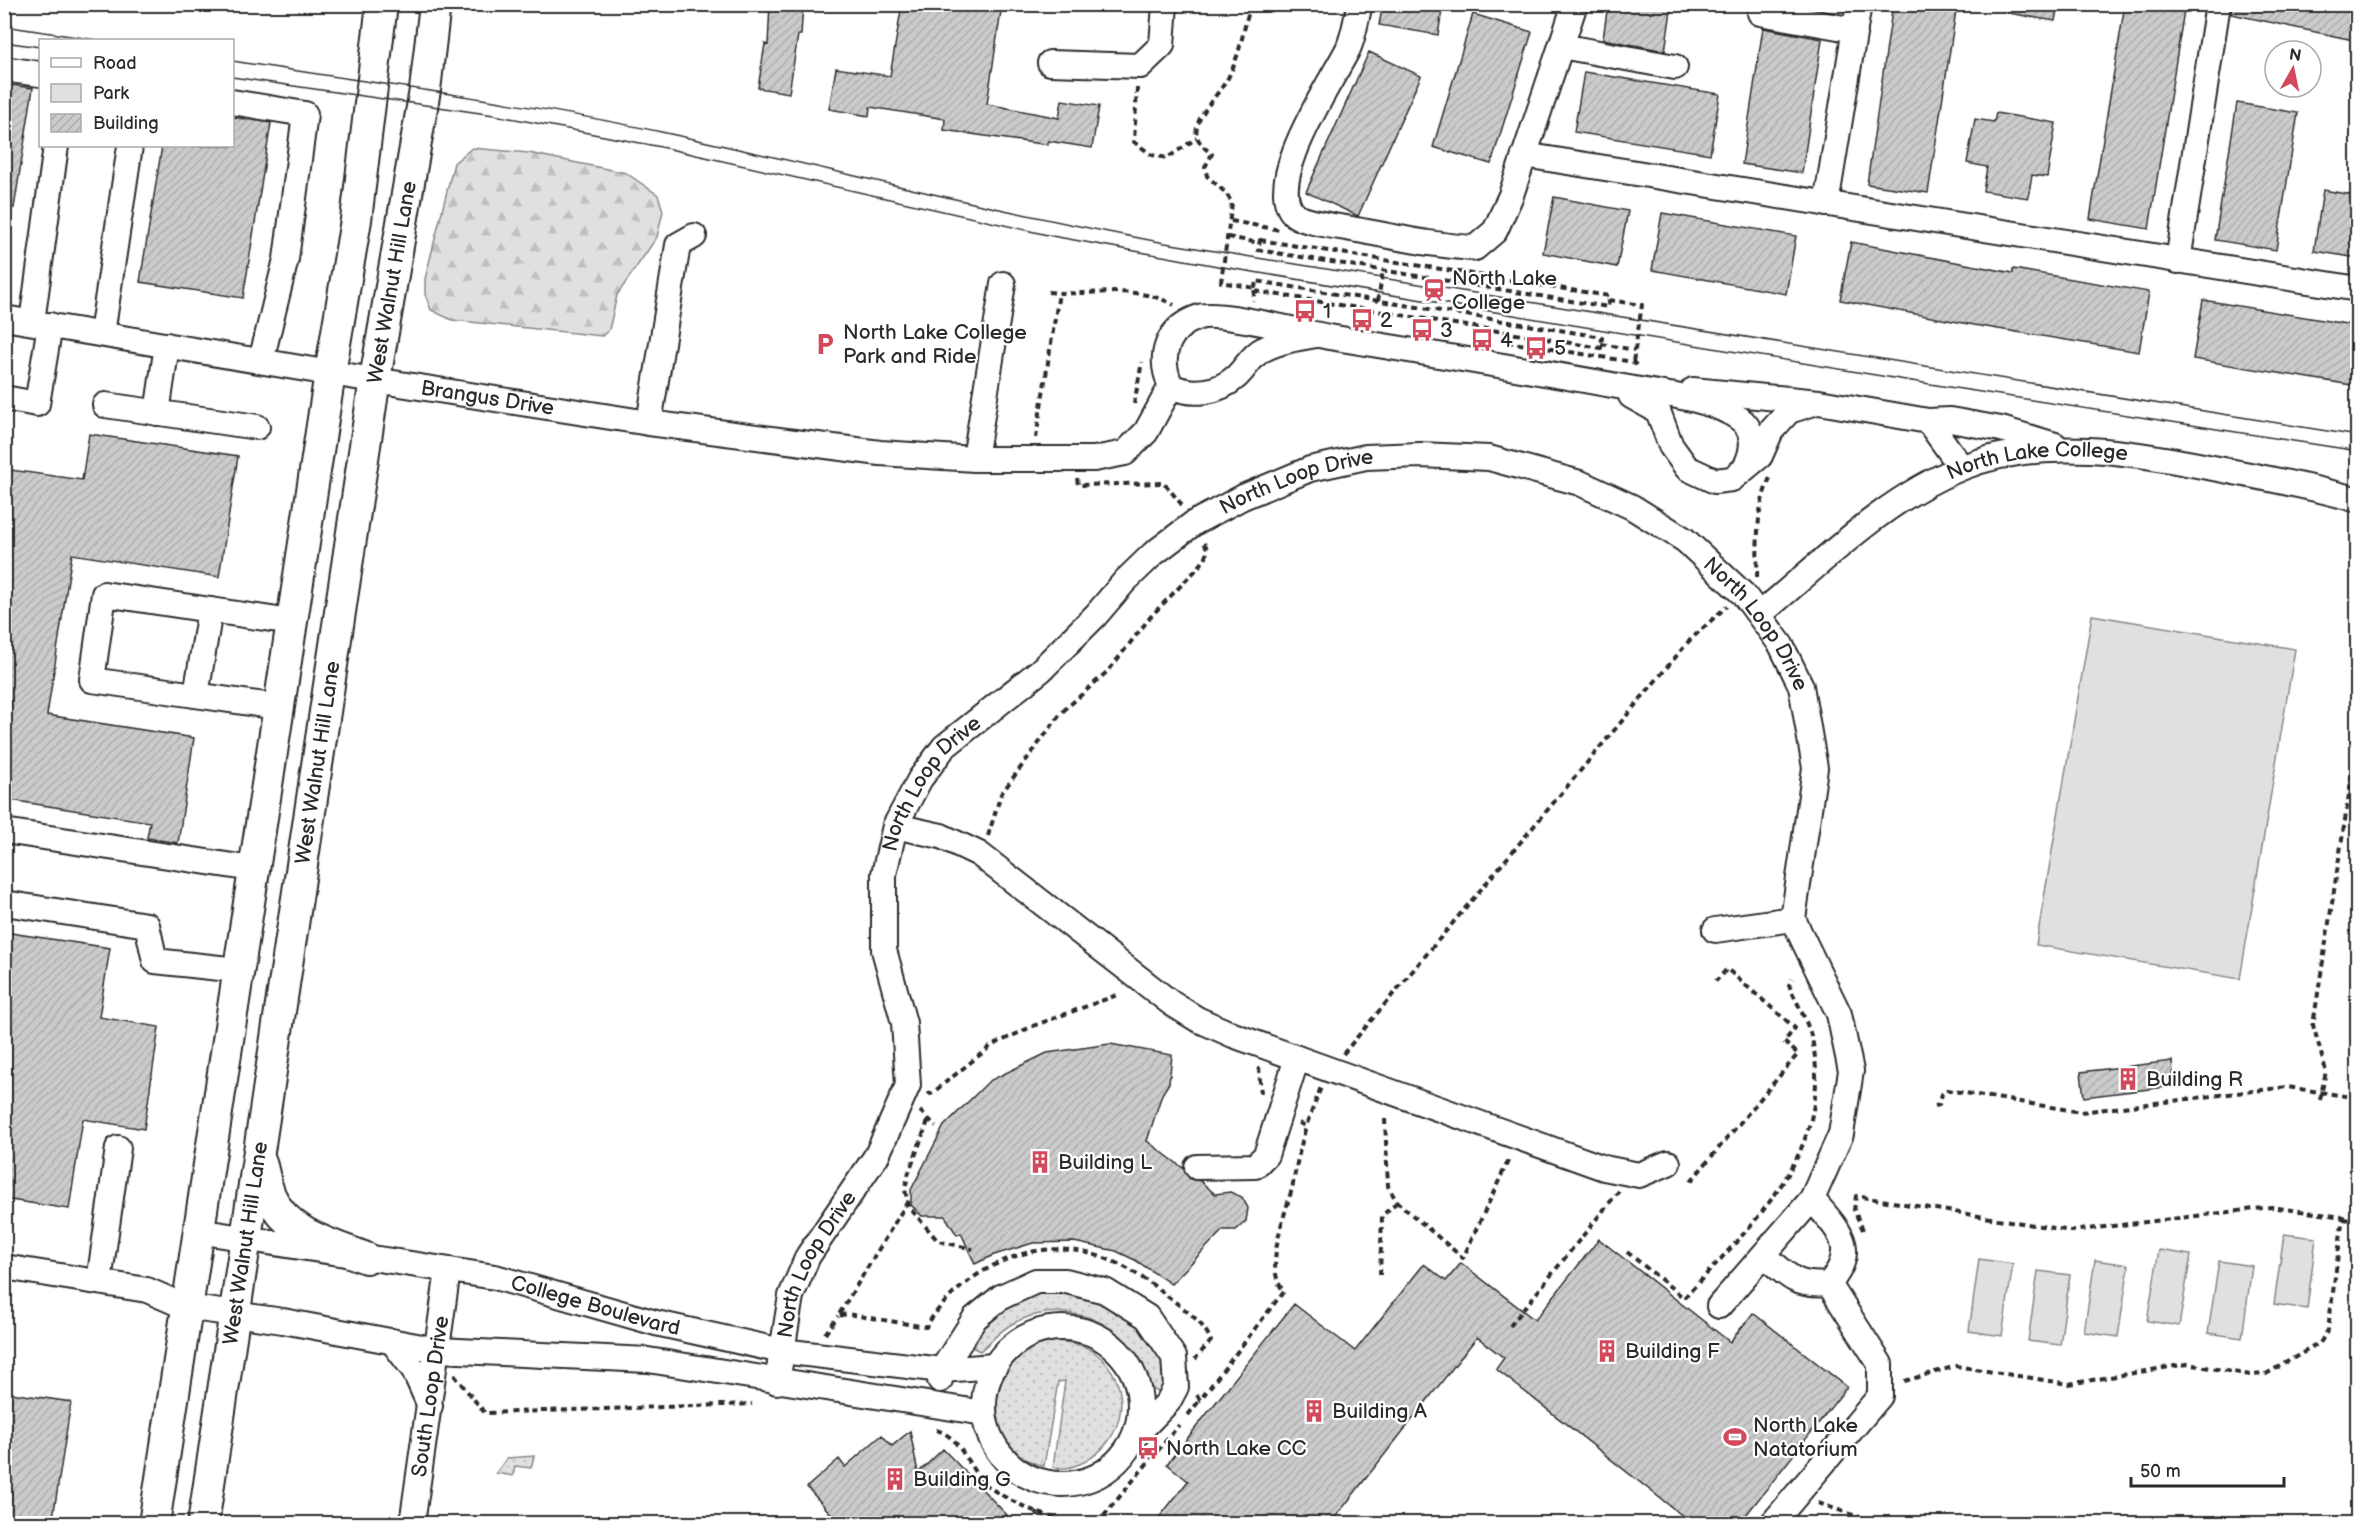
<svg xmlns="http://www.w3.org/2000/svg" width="2362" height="1528" font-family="'Balsamiq Sans',sans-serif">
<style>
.grass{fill:url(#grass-dots);stroke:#868686;stroke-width:1.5}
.forest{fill:url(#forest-firs);stroke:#868686;stroke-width:1.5}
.park{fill:#e0e0e0;stroke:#868686;stroke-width:1.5}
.building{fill:url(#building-hatch);stroke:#2b2b2b;stroke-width:1.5}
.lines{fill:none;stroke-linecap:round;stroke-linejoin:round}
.minor-casing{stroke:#2b2b2b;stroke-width:28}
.major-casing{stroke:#2b2b2b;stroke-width:34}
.path{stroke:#2b2b2b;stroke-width:4;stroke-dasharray:6 4.5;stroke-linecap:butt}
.minor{stroke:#fff;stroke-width:24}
.major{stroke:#fff;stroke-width:30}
.tram{stroke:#2b2b2b;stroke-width:1.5}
.labels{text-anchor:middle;stroke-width:4.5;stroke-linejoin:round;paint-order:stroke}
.poi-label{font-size:21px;fill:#2b2b2b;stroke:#fff;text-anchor:start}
.street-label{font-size:21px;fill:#2b2b2b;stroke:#fff}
</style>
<defs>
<pattern id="grass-dots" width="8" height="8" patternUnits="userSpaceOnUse" patternTransform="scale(1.5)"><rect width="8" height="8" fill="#e0e0e0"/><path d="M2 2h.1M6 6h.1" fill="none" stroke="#c0c0c0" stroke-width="1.8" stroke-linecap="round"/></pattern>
<pattern id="forest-firs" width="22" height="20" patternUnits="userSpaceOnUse" patternTransform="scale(1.5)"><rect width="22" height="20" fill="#e0e0e0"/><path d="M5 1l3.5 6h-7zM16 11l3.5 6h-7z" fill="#c0c0c0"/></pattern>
<pattern id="building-hatch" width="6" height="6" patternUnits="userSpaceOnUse" patternTransform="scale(1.5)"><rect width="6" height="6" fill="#cbcbcb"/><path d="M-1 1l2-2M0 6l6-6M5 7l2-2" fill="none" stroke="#aeaeae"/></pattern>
</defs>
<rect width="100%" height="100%" fill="#fff"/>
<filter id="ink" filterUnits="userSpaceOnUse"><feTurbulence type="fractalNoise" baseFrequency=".0167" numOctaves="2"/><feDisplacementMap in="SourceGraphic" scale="12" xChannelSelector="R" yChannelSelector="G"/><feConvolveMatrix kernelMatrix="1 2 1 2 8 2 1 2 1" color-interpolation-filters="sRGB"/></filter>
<g filter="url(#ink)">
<!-- grass -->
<path class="grass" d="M1053,1292c56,0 101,36 116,89l-8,11c-15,-1 -15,-21 -21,-32 -26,-45 -83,-61 -128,-36 -13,7 -21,18 -32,27l-11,-5 21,-31 39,-19z
M1055,1341c14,1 28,3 39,11 41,30 33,88 -10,110 -11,5 -19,8 -31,5l12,-86 -7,1 -14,84c-49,-10 -67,-77 -28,-110 12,-9 25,-12 39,-15z
M534,1456l-3,12 -16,-2 -2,10 -17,-3 11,-15z"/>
<!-- forest -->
<path class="forest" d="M472,148l57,5 97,20 32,22 5,16 -6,26 -40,58 -8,35 -7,6 -150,-16 -21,-10 -6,-16v-15l29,-116z"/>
<!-- park -->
<path class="park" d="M2092,615l203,34 -55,330 -204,-34z
M2284,1234l32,4 -9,71 -33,-5z
M2159,1250l32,5 -12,71 -32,-5z
M1979,1259l34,5 -11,72 -33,-5z
M2095,1260l34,5 -11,72 -34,-5z
M2219,1261l33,5 -10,72 -34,-5z
M2038,1271l32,4 -10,70 -32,-4z"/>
<!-- building -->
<path class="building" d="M770,4h33l-2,31h-3l-9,58 -31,-5 7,-44 3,1z
M902,4h57l42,7 -14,93 72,14 3,-18 37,6 -7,42 -44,-7v4l-104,-15 1,-11 -75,-12 -1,9 -40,-7 7,-41 54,8z
M1383,4h60l-5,31 -59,-10z
M1608,4h64l-7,47 -62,-12z
M1893,4h64l-29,189 -61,-9z
M2009,4h49l-3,17 -47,-8z
M2125,4h60l-36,225 -59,-10z
M2232,4h126v37l-127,-27z
M1473,14l59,18 -41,132 -58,-17z
M1763,28l59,11 -20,134 -60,-9z
M1369,52l52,24 -63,140 -52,-24z
M1584,72l136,22 -10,60 -136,-22z
M4,84l29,4 -19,120h-10z
M2237,103l61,10 -22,137 -61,-10z
M1996,113l60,10 -9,54 -15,-2 -4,23 -45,-7 4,-24 -20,-4 8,-44 19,3z
M232,117l39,6 -28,175 -103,-16 22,-136h70z
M2323,190l35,6v62l-44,-7z
M1554,197l74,14 -11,56 -74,-14z
M1662,213l134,23 -10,58 -134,-24z
M1851,242l162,31v-4l136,23 -10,60 -165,-27 -134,-25z
M2203,300l155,26v60l-165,-27z
M89,434l149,22 -19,121 -147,-23 -25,161 147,23 -16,105 -31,-5 3,-16 -146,-23v-330l78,11z
M4,932l106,16 -11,69 60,10 -15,102 -61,-10 -14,90 -65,-10z
M1110,1044l62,11 -3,28 -7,11 -15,47 36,27 7,11 10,2 15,13 15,-2 12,5 6,11 -2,13 -10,9h-13l-52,54 -36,-24 -19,-9 -42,-9 -41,1 -39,12 -19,9 -14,-31 -4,2 -12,-19h-23l-11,-11v-15l33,-64 45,-45 58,-28z
M2172,1061l2,25 -90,11 -3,-25z
M1599,1239l131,103 23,-29 94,74 -108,137h-46l-197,-155 8,-11 -27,-21 -147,187h-176l34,-43 -21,-17 127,-160 61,47 69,-87 22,17 15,-18 74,57z
M4,1392l67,10 -19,122h-48z
M910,1431l8,42 25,-24 64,66 -10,9h-157l-33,-37 32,-28 6,8 37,-32 10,11z"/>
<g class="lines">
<!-- minor casing -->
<g class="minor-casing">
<g id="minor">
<path d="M1360,4c-4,15 -6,32 -12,45 -16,32 -87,136 -53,166 10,8 48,12 62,15 39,7 78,16 118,18l20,-17 16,-36 64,-191"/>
<path d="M1760,13l95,17"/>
<path d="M1561,46l114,21"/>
<path d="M1050,63l90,3 22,-21 3,-41"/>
<path d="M4,69l36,5"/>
<path d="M232,102l73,12 -19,145 -25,102"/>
<path d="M1524,155l834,134"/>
<path d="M1826,204l33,-200"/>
<path d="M2178,261l40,-257"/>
<path id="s1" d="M4,318l326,55 319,50 231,30 95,6h119l31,-6 21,-21 25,-46"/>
<path d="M32,322l24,-176"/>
<path d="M102,334l28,-188"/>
<path d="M1316,335c-18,3 -37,6 -54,15 -10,5 -17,19 -26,27 -18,16 -44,19 -65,9 -14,-30 -4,-58 28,-69 20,-6 104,15 130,20 98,16 196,32 294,50 38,8 85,9 117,32 17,13 13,33 5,49"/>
<path d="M1693,390l126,12 109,19 22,-1 51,9 54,16"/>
<path d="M1631,396l27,15 13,35 16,22 28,13 17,-2 28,-23 11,-25 18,-20 25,-8"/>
<path d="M4,398l33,6 13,-79"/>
<path d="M105,405l152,22"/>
<path d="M157,413l10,-68"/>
<path d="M1928,421l33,46"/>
<path d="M649,423l29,-178 16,-9"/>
<path d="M975,459l28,-175"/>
<path id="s2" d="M1760,614c62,-51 125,-116 201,-146 86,-35 185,-13 273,4 41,8 83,16 124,28"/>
<path d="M196,695l14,-85"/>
<path d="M278,707l-186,-27 12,-86 187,28"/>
<path d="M895,826l46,10 38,18 192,149 26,16 36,16 371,133 35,7 29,-12"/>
<path d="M4,831l249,38"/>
<path d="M4,903l143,22 8,36 83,9"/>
<path d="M1715,930l78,-11"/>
<path d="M1197,1167l58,-1 11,-11 31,-97"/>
<path id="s3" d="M197,1231l298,46 161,46 126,28 160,19 52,-4"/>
<path d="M1764,1255c24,21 31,32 65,29 31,-37 9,-54 -17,-85"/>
<path d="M4,1267l143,23 39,17 97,14 155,29 210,10 336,53"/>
<path d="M99,1282l19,-134"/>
<circle cx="1062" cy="1406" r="78"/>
<path d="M392,1341l22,29 16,36"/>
<path d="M940,1380l2,-10 33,-52 26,-21 35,-16h30l39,10 42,26 27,40 2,30 -8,15 -33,34"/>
<path id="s4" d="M777,1382l14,-86 17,-40 69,-101 31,-70 -4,-62 -20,-73v-76l11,-48 25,-47 24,-32 97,-77 55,-55 29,-34 28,-27 41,-31 49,-26 67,-28 56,-12 54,-2 69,3 91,25 52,24 53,33 59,55 37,50 20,41 14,82 -22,151 46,95 12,57 -10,63 -29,65 -93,107"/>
<path id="s5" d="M412,1524l36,-254"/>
<path d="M1772,1524l108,-128v-32l-51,-80"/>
</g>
</g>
<!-- major casing -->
<g class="major-casing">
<g id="major">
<path d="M261,1162c3,11 5,25 10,35 16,37 60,47 95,61"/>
<path d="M154,1524l176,-1151 26,-153 26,-216"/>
<path id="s6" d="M203,1524l172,-1145 50,-289 10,-86"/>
</g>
</g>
<!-- path -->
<path class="path" d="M1251,4c-8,25 -10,48 -22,72 -8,16 -29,35 -32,51 -3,12 6,20 15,27l-7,13 2,9 19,17 6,10 -11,79 34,6 -2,13
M1137,88l-3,54 18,13 15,3 30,-20
M1231,221l49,9
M1228,237l31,6
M1260,240l349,56 -1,11 -350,-57z
M1255,291l346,57 1,-11 -346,-56 -1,7
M1048,292c44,5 86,-9 126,13
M1609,300l33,5 -9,57
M1378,301l5,-31
M1507,342l126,20 4,4
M1601,344l34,6
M1134,404l8,-42
M1036,438l23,-145
M1077,478l1,7 86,-2 18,22
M1757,577c1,-34 -2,-69 14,-101
M988,836l13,-42 61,-82 47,-42 43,-55 45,-46 9,-11 1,-10 -3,-5
M1343,1054l346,-413 38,-35
M1259,1067l2,28
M928,1092l3,2 60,-48 42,-20 84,-31
M2320,1100l6,-29 -13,-46 45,-288
M1935,1106l4,-1 3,-11 5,-4 134,22 206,-25 71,11
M920,1111l16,15
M1385,1119l3,67 9,16 66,56 46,-99
M928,1121l-20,54 -3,15 4,17 29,34 35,8
M1299,1123l7,3 15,-39
M1691,1181l107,-127 -14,-12 11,-14 -68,-59 -11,12
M908,1201l-70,115 9,-2 79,13c12,-21 31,-38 51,-52 68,-44 131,-28 190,21 16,12 37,26 44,45l-16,18
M2343,1219l15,2
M1863,1230l-9,-20 2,-14 215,35 200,-24 72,10 -15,113 -8,13 -54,31 -15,1 -64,-11 -118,20 -113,-18 -55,16
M1627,1252l57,46c67,-73 149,-143 129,-254 -4,-21 -16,-40 -24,-59l3,-6
M1380,1275l2,-59 15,-14
M1510,1326l109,-135
M825,1334l13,-18
M454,1375l31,38 267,-9
M1197,1395l3,5 84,-109c-22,-23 3,-80 9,-107 3,-19 8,-39 13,-58
M1188,1415l12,-15
M936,1430c27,7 31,41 53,57 24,17 54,28 82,37
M1818,1503l62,21
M1031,1524l7,-12
M1097,1524l82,-99"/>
<!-- minor -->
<use href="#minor" class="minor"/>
<!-- major -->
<use href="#major" class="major"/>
<!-- tram -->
<path class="tram" d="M4,26l93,14
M4,42l36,5
M232,61c145,23 291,41 434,72 167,36 332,79 499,110l1193,193
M232,77l262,38 167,32 391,89 171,31 713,118 422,66"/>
</g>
</g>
<!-- icons -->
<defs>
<g id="station-bare" transform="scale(1.8)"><path d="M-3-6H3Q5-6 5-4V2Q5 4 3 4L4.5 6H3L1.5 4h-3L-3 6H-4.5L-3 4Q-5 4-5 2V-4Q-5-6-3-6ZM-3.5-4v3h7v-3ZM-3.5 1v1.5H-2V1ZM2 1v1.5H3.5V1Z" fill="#d1495b" stroke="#fff" stroke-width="2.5" paint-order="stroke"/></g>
<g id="bus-bare" transform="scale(1.8)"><path d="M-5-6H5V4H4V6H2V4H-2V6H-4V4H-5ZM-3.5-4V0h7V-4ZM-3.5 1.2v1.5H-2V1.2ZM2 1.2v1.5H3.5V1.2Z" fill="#d1495b" stroke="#fff" stroke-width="2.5" paint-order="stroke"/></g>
<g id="parking-bare" transform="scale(1.8)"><path d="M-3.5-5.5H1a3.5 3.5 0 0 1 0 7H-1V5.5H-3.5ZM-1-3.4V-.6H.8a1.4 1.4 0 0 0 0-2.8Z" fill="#d1495b" stroke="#fff" stroke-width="2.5" paint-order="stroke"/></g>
<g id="building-bare" transform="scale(1.8)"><path d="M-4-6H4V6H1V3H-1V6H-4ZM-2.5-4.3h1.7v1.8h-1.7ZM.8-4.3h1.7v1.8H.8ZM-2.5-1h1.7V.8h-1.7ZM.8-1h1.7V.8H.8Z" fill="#d1495b" stroke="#fff" stroke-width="2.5" paint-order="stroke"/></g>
<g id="stadium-bare" transform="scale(1.8)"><path d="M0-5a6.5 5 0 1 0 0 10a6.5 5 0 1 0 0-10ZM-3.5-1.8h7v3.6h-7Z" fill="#d1495b" stroke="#fff" stroke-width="2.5" paint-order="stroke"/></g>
</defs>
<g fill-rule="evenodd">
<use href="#station-bare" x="1434" y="290"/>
<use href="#bus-bare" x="1305" y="311"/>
<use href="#bus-bare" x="1362" y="320"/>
<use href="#bus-bare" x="1422" y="330"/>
<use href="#bus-bare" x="1482" y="340"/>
<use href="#parking-bare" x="825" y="344"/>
<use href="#bus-bare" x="1536" y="348"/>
<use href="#building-bare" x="2128" y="1079"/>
<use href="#building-bare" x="1040" y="1162"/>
<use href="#building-bare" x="1607" y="1351"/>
<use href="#building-bare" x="1314" y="1411"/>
<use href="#stadium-bare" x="1735" y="1437"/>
<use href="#bus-bare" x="1148" y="1448"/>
<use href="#building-bare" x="895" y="1479"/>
</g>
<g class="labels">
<!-- poi labels -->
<g class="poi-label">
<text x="1452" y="285">North Lake<tspan x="1452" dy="24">College</tspan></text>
<text x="1323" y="318">1</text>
<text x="1380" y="327">2</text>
<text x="1440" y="337">3</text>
<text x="843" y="339">North Lake College<tspan x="843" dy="24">Park and Ride</tspan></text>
<text x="1500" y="347">4</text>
<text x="1554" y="355">5</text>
<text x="2146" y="1086">Building R</text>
<text x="1058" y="1169">Building L</text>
<text x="1625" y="1358">Building F</text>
<text x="1332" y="1418">Building A</text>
<text x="1753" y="1432">North Lake<tspan x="1753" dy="24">Natatorium</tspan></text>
<text x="1166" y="1455">North Lake CC</text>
<text x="913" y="1486">Building G</text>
</g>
<!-- street labels -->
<g class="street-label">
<text dy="7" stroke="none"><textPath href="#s6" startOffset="1256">West Walnut Hill Lane</textPath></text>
<text dy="7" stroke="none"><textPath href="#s1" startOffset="490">Brangus Drive</textPath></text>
<text dy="7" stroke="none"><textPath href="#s2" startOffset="327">North Lake College</textPath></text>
<text dy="7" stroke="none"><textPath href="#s4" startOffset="1134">North Loop Drive</textPath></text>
<text dy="7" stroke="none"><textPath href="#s4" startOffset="1656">North Loop Drive</textPath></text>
<text dy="7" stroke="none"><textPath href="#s6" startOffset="770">West Walnut Hill Lane</textPath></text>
<text dy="7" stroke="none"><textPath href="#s4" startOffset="648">North Loop Drive</textPath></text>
<text dy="7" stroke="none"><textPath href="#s6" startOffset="284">West Walnut Hill Lane</textPath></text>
<text dy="7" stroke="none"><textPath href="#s4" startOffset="126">North Loop Drive</textPath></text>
<text dy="7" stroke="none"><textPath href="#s3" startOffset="406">College Boulevard</textPath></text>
<text dy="7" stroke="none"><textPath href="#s5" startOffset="129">South Loop Drive</textPath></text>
</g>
</g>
<!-- margin -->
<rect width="2362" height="1528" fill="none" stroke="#fff" stroke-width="24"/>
<rect x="12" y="12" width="2338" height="1504" fill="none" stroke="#2b2b2b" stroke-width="2" filter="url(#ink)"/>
<!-- legend -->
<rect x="39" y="39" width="195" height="108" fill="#ffffff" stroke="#aaaaaa" stroke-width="1.5"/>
<rect x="51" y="58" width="30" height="9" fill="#ffffff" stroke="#aaaaaa" stroke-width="1.5"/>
<text x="93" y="69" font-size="18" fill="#2b2b2b">Road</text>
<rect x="51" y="84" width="30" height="18" fill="#e0e0e0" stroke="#aaaaaa" stroke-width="1.5"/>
<text x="93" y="99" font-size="18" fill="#2b2b2b">Park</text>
<rect x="51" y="114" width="30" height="18" fill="url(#building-hatch)" stroke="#aaaaaa" stroke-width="1.5"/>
<text x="93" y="129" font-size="18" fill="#2b2b2b">Building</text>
<!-- north arrow -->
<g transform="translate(2293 69) rotate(9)"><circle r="28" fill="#ffffff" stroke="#aaaaaa" stroke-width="1.5"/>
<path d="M0-4.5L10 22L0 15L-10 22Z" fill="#d1495b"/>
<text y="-9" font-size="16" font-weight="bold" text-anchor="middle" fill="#2b2b2b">N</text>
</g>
<!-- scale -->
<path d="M2131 1477v9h153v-9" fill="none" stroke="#2b2b2b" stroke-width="3"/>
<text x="2140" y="1477" font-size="18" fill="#2b2b2b" stroke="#ffffff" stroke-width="4.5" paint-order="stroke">50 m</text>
</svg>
